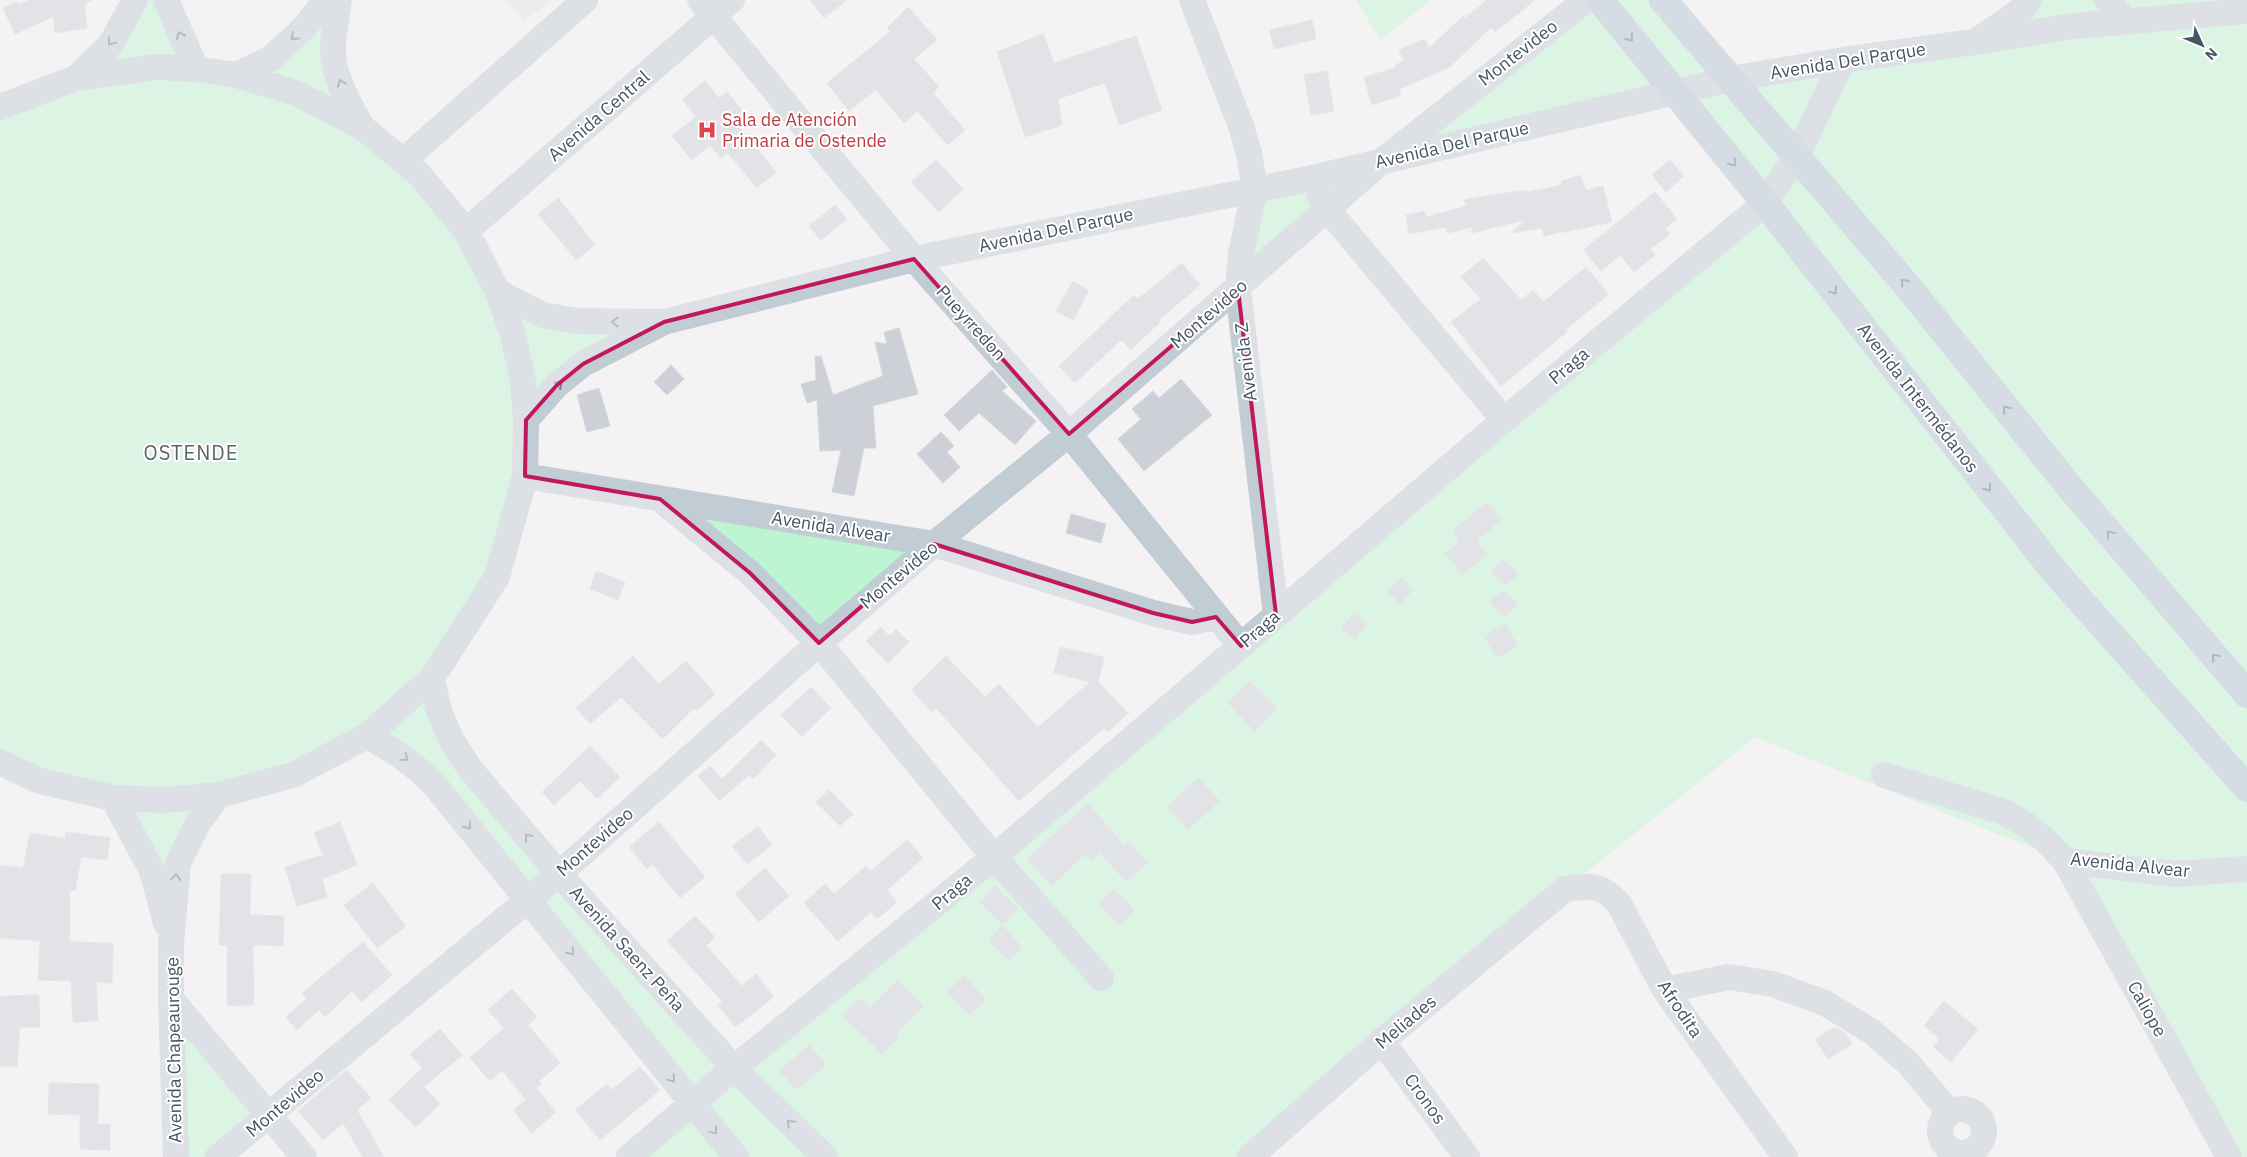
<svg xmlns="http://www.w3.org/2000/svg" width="2247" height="1157" font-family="'IBM Plex Sans',sans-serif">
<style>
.education{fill:#e5e2e4}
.green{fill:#bdf5d2}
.building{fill:#cdd1d7;stroke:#d5d8de}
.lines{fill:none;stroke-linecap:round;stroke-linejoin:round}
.minor{stroke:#c1ccd5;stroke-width:26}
.major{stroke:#afc1d3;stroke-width:28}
.oneway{stroke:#6c7984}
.oneway2{stroke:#61707e}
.marked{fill:none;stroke:#c2185b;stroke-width:4;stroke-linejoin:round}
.labels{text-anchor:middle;stroke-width:4;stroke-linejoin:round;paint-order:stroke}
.street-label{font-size:18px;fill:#475562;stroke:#fff}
.health-label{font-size:18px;fill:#be3a42;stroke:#fff;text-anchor:start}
.quarter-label{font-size:20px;letter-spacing:1px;fill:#5d6268;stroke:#fff}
</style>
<rect width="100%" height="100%" fill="#f4f2f2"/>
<!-- education -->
<path class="education" d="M506,0h46l-28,22z"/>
<!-- green -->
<path class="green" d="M135,0h31l30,69 40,6 90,-75 14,83 101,117 57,92 45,23 121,7 -138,98 -1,56 -28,101 -65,101 19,61 286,326 1028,-862 -89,-109 -294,67 -144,128 17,-100 127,-28 204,-161h75l70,79 243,-37 55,-42h218v1157h-18l-164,-296 -310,-124 -190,152 -319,268h-617l63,-53 -255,-316 -70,-52 -136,58 -33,29 -27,120 -58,-145 -113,-37v-654l76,-29z
M1356,0h75l-51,40z
M660,499l274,45 -115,99z
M171,999l99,117 -52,41h-42z"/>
<!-- building -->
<path class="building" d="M29,0h63l-8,4 3,24 -32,5 -2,-16 -38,17 -12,-26 13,-6 2,3z
M810,0h37l-23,18z
M1487,0h48l-40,32 -4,-5 -41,40 -51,22 2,7 -29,9 -8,-28 32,-9 -1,-3 9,-4 -5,-11 26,-11 4,9 34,-32 2,2z
M908,7l29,33 -23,19 25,28 -6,6 32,37 -17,15 -31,-34 -13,12 -28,-33 -27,21 -22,-28 64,-52 -4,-3z
M1312,20l4,19 -42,10 -5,-19z
M1043,34l11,29 82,-27 26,74 -43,15 -14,-42 -47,16 4,26 -37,12 -28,-85z
M1327,71l7,40 -23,4 -7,-40z
M705,81l14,17 8,-6 18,22 -10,8 41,50 -19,16 -29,-35 -7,5 -11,-13 -18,15 -20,-24 24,-19 -14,-18z
M936,160l27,29 -24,23 -28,-30z
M1670,160l14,16 -18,16 -14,-17z
M1580,175l6,15 17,-4 9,36 -68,14 -2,-8 -31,5 14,-13 -53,13v-6l-24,6 -2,-6 -37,7 -3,-19 18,-4 2,6 41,-11 -3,-6 20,-4 43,-6 1,2 34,-7 -1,-4z
M1655,192l22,27 -12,10 5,5 -20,15 5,6 -21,17 -14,-17 -19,16 -18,-21z
M558,198l37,47 -19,15 -38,-46z
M835,205l12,14 -26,21 -12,-14z
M1483,258l38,42 12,-10 10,12 43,-35 23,27 -44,36 2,2 -66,54 -50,-64 30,-23 -20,-22z
M1182,263l18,22 -42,36 2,1 -29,28 -10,-10 -46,43 -16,-17 75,-71 4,4z
M1073,281l16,10 -16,29 -17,-9z
M899,328l19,66 -45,12 3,42h-12l-10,48 -22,-4 9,-42 -21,1 -3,-51 -10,3 -6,-19 15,-4 -1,-23 6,-1 12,39 50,-19 -8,-34 12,2 -3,-12z
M671,365l13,14 -17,16 -13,-13z
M992,370l15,17 -5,4 34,30 -21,24 -36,-32 -20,18 -15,-16z
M1181,379l31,36 -68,56 -26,-32 23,-20 -9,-10 21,-18 6,7z
M599,388l11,38 -23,6 -10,-37z
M941,432l13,14 -7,6 13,15 -17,16 -26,-29z
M1487,502l15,17 -25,22 10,13 -24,21 -18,-22 15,-12 -8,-10z
M1071,514l35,10 -5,19 -35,-10z
M1503,559l15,15 -13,12 -14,-15z
M596,571l29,11 -7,18 -28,-11z
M1401,577l12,13 -13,14 -13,-13z
M1503,590l15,15 -14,12 -14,-15z
M1354,613l13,10 -12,16 -14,-10z
M1505,624l13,22 -21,12 -13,-22z
M881,627l8,9 7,-7 13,13 -21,21 -22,-22z
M1060,647l44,10 -6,25 30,31 -20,19 -4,-4 -85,73 -83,-93 -4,4 -21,-22 35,-34 39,41 14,-13 39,43 52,-45 -36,-9z
M633,656l26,28 27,-23 29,33 -19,17 -2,-3 -31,31 -42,-42 -31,27 -14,-16z
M1250,681l27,28 -23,22 -26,-28z
M811,687l20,21 -29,29 -21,-22z
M761,740l15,15 -23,24 -4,-4 -30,26 -21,-25 12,-10 12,13z
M590,746l30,31 -23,22 -17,-18 -26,24 -12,-13z
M1198,778l22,23 -32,29 -21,-23z
M829,790l24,24 -13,12 -24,-24z
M1088,803l36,43 4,-5 20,22 -22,19 -26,-29 -9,8 -6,-7 -33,32 -25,-27z
M340,822l17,43 -35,14 5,18 -30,9 -12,-39 38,-12 -9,-22z
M659,822l46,55 -25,21 -28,-34 -5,5 -18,-22z
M758,826l14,19 -25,19 -15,-18z
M66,832l44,6 -3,22 -26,-3 -6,34 -5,-1v52l43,1 -1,40 -16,-1 2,39 -25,1 -2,-41 -33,-1 2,-39 -40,-3v-73l23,3 7,-35 35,6z
M907,840l16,18 -36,32 10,12 -20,17 -6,-7 -33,29 -34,-38 21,-19 9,10 32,-28 5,5z
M765,868l24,28 -30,26 -24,-28z
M221,874h30l-1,41 34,1 -1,30 -30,-1 1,60 -27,1v-61h-8z
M373,883l33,43 -29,22 -33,-43z
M995,886l23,23 -16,16 -23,-23z
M1114,889l21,21 -15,16 -22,-22z
M695,916l20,21 -9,9 36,40 14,-12 18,23 -39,30 -17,-22 4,-4 -55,-60z
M1002,925l20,22 -13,14 -20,-20z
M363,942l29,33 -31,27 -9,-11 -27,26 -6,-7 -22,20 -11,-13 21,-19 -5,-5z
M964,976l22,23 -16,16 -23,-23z
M897,980l26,26 -27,28 3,3 -17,17 -40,-39 17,-17 11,10z
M512,989l25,28 -9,8 32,38 -21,18 2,3 -5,4 20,24 -24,21 -19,-23 13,-10 -24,-30 -12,11 -20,-23 34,-30 -16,-18z
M39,995l1,32h-20l-3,40 -17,-1v-70z
M1944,1001l34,28 -27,33 -18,-15 7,-8 -16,-13z
M1835,1027l10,6 7,11 -24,15 -13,-20z
M440,1029l22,26 -38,32 16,17 -24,23 -27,-27 33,-32 -12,-14z
M810,1045l16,20 -30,25 -17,-20z
M640,1067l20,23 -60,50 -25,-30 32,-26 5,6z
M346,1070l25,28 -14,12 27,47h-21l-20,-34 -20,17 -25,-29z
M49,1083l50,1 -1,40h12v26l-30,-1v-34l-32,-1z"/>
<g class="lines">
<!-- minor -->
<path class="minor" d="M166,0l30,69
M339,0c-3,20 -8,42 -5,62 4,23 17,45 28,65
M700,0l214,259 155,175 172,212
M1192,0l49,126 8,27 6,36 -14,65 -3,35 38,326
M2107,0l18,21
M1981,38l43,-30 5,-8
M236,75l34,-16 34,-31 22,-28
M76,78l35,-34 24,-44
M0,107l76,-29 80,-11 40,2 40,6 60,18 66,34 57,47 47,57 32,61 15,43 10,46 3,39 -1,56 -28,101 -65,101 -65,58 -74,39 -74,20 -53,5 -53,-2 -76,-18 -37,-18
M403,161l182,-161
M1319,195l9,15 176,210
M466,231l266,-231
M498,292l45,23 34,6 84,1
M526,420l31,-35 26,-21 81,-42 250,-63 394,-80 423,-100 112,-19 131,-18 100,-16 173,-15
M525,476l409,68 219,69 39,9 24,-5
M660,499l90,74 69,70 175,214 107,121
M432,678l7,33 12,28 19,30 89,105 175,194 91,89
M367,736c28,15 48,28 70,52l299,369
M1884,775l120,37 21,12 19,15 21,22 164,296
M113,798l39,73 14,52
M2065,861l110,13 72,-5
M1665,990l64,-13 44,7 52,19 47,29 36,31 42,50
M171,999l133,158
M1382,1041l85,116
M1940 1131a22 22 0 1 1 44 0a22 22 0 1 1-44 0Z
M176,1157l-5,-158v-56l7,-80 20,-40 21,-28
M218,1157l341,-283 260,-231 115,-99 135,-110 313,-273 204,-161
M629,1157l105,-89 260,-211 510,-437 261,-217 31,-45 47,-98
M1250,1157l132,-116 183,-152c25,-3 36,-6 54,15l46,86 120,167"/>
<!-- major -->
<path class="major" d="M1600,0l165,203 290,369 192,216
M1663,0l246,288 159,197 179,209"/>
</g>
<!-- one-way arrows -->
<defs><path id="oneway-chevron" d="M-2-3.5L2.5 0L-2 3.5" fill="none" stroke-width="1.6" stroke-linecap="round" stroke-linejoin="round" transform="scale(1.25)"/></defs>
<g class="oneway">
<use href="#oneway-chevron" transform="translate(180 35) rotate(-114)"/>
<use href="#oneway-chevron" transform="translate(294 37) rotate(138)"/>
<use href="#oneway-chevron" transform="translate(111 42) rotate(127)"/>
<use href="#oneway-chevron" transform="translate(341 83) rotate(-111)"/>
<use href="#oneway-chevron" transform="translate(615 322) rotate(-179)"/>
<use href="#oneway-chevron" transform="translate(559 384) rotate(-43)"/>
<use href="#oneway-chevron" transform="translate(405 758) rotate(36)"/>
<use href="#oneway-chevron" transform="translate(468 826) rotate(51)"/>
<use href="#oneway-chevron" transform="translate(528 837) rotate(-130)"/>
<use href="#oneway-chevron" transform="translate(176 877) rotate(-85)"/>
<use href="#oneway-chevron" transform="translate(571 952) rotate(51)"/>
<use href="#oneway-chevron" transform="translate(672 1079) rotate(51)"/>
<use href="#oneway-chevron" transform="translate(790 1123) rotate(-135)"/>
<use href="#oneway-chevron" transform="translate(714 1131) rotate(50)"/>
</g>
<g class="oneway2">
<use href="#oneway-chevron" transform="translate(1630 38) rotate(51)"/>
<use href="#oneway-chevron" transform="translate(1733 163) rotate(51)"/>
<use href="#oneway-chevron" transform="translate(1904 282) rotate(-131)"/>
<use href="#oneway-chevron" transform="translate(1834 291) rotate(52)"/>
<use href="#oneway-chevron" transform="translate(2006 409) rotate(-129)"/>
<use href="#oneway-chevron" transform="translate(1988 488) rotate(52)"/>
<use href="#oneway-chevron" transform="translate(2110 534) rotate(-130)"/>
<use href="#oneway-chevron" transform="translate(2215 657) rotate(-130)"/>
</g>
<!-- marked area -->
<path d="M0 0H2247V1157H0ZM914,259l155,175 169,-145 38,326 -35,31 -25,-29 -24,5 -39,-9 -219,-69 -115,99 -69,-70 -90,-74 -135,-23 1,-56 31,-35 26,-21 81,-42z" fill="#f4f2f2" fill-opacity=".55" fill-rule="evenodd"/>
<path class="marked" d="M914,259l155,175 169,-145 38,326 -35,31 -25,-29 -24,5 -39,-9 -219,-69 -115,99 -69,-70 -90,-74 -135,-23 1,-56 31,-35 26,-21 81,-42z"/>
<!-- icons -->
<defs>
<g id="hospital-bare" transform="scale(1.5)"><path d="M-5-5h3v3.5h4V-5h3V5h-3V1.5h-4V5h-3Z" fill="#e0444e" stroke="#fff" stroke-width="2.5" paint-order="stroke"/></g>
</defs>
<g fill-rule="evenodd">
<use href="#hospital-bare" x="707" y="130"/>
</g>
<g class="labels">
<!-- street labels -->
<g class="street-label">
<text transform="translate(1518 53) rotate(-38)" y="6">Montevideo</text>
<text transform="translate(1848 61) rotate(-9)" y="6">Avenida Del Parque</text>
<text transform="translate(599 116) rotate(-41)" y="6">Avenida Central</text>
<text transform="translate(1452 145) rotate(-13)" y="6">Avenida Del Parque</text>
<text transform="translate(1056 230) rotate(-12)" y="6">Avenida Del Parque</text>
<text transform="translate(1209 314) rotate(-41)" y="6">Montevideo</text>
<text transform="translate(971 323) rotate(48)" y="6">Pueyrredon</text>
<text transform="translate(1246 362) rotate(-97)" y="6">Avenida Z</text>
<text transform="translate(1569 366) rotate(-40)" y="6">Praga</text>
<text transform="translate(1918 398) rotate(52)" y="6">Avenida Intermédanos</text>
<text transform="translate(831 527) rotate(9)" y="6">Avenida Alvear</text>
<text transform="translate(899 575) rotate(-40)" y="6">Montevideo</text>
<text transform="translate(1260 629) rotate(-41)" y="6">Praga</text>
<text transform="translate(595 842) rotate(-41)" y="6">Montevideo</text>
<text transform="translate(2130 865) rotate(6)" y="6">Avenida Alvear</text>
<text transform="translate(952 892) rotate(-40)" y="6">Praga</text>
<text transform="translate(627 949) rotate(48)" y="6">Avenida Saenz Peña</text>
<text transform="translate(1680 1009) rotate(56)" y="6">Afrodita</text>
<text transform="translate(2147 1009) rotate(61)" y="6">Caliope</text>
<text transform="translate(1406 1022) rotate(-40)" y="6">Meliades</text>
<text transform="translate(174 1050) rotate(-91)" y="6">Avenida Chapeaurouge</text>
<text transform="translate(1425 1099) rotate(54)" y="6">Cronos</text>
<text transform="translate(285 1103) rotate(-40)" y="6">Montevideo</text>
</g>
<!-- health labels -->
<g class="health-label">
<text x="722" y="126">Sala de Atención<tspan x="722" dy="21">Primaria de Ostende</tspan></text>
</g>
<!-- quarter labels -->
<g class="quarter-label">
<text x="191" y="460">OSTENDE</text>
</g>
</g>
<!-- north arrow -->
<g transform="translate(2202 45) rotate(134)" stroke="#ffffff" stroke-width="4" paint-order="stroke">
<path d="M0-4L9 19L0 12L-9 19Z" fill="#475562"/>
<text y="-8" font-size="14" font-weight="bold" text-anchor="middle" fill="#475562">N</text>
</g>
</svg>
